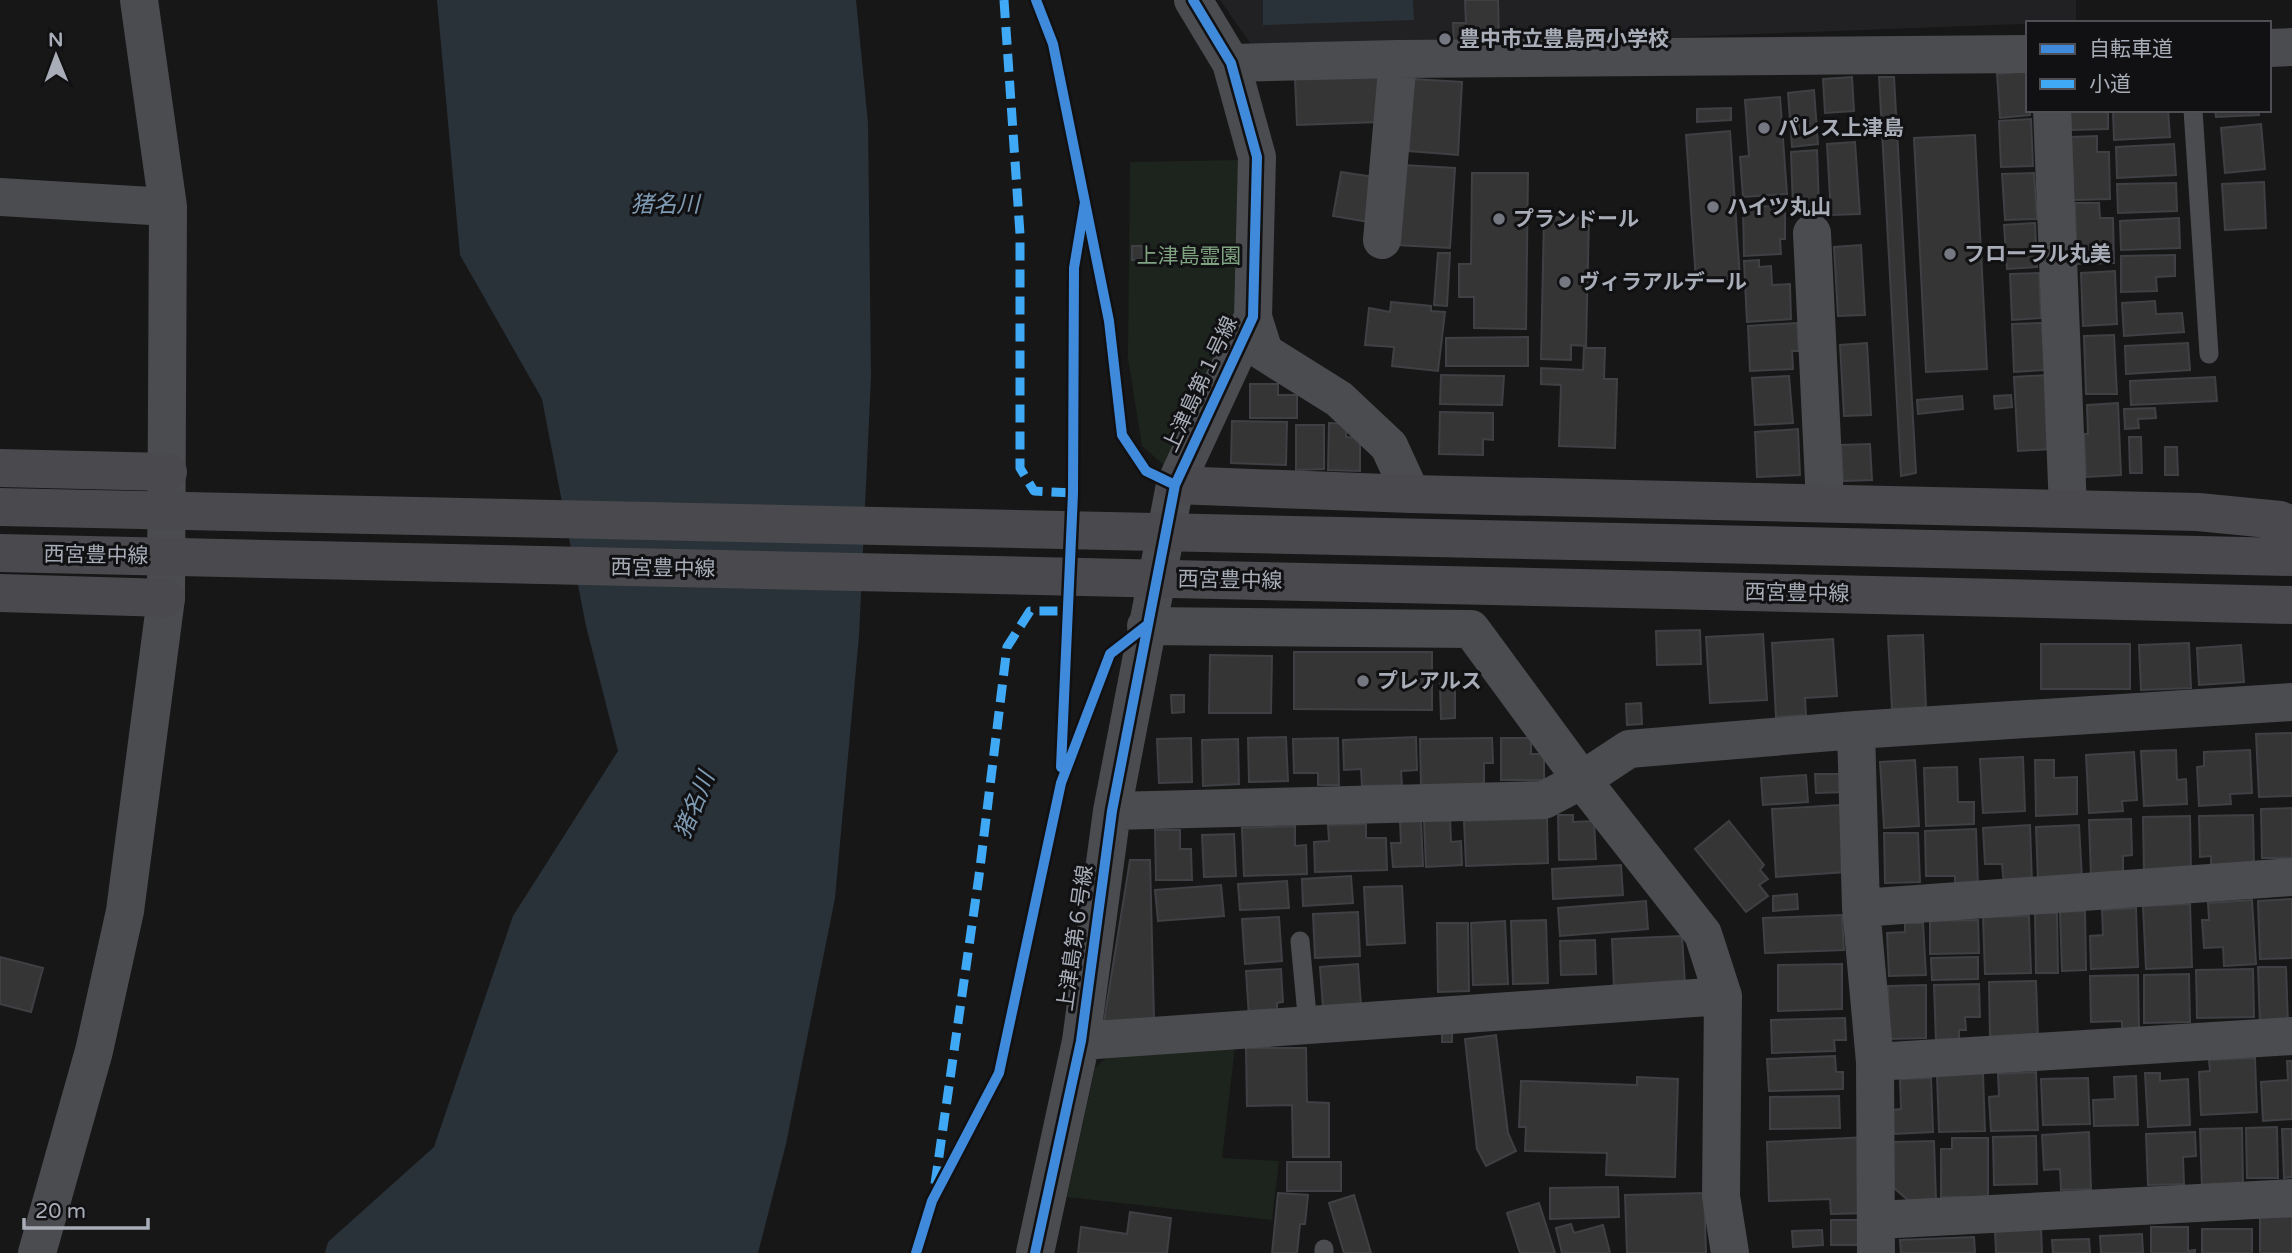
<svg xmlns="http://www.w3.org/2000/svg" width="2292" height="1253" font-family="'Varela Round','Noto Sans JP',sans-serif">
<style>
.built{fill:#212123}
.green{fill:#1d241e}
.water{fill:#2a3239}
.building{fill:#353536;stroke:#3f4043;stroke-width:2}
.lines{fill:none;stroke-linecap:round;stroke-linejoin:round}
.lane{stroke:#4b4c50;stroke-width:19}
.street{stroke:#4b4c50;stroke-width:38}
.secondary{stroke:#4a4a4e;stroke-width:38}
.secondary-bridge{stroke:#4a4a4e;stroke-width:38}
.quiet{stroke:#3fa9f5;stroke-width:9;stroke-dasharray:18 9;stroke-linecap:butt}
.cycleway-casing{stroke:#111113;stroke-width:15}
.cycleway{stroke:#408adc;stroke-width:10}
.poi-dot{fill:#757880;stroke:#111113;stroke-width:2.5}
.labels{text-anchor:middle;stroke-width:6;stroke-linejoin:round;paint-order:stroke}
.poi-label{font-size:21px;font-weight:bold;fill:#a8adb8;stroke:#111113;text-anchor:start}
.park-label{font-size:21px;fill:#7fa381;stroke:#111113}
.street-label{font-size:21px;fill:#a8adb8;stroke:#111113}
.water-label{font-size:23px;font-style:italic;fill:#7f9bb3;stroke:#111113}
</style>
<rect width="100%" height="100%" fill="#171717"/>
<!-- built -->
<path class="built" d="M1220,0h856v22l-819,31z"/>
<!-- green -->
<path class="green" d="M1242,160l-2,153 -76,152 -22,-19 -14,-88 2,-196z
M1235,1047l-13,111 57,3 -7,59 -205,-23 28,-129 15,-13z"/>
<!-- water -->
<path class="water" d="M437,0h419l12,123 3,254 -12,259 -24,262 -49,246 -28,109h-433l3,-11 106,-95 79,-231 105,-165 -32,-125 -44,-227 -82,-144z
M1263,0h150l1,20 -151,5z"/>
<!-- building -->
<path class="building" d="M1465,0h33l1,42 -45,2 -1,-21h13z
M2027,71l3,44 -30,3 -3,-44z
M1378,75l1,47 -82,3 -2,-46z
M1852,77l2,34 -29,2 -2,-34z
M1879,77h15l22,396 -15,3z
M1413,79l49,3 -4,73 -49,-4z
M1814,90l4,54 -26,3 -4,-54z
M1780,97l7,97 -44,3 -3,-40 9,-1 -4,-56z
M1731,108v12l-34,2v-13z
M2070,110h38v19l-37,1z
M2113,110h55l2,27 -56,3z
M2215,110h43l1,5 -43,2z
M2031,119l2,47 -32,1 -2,-46z
M2261,124l4,45 -40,4 -4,-45z
M1730,131l10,147 -44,3 -10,-146z
M1975,135l12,234 -61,3 -12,-234z
M2097,136v16h12l1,47 -37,1 -2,-63z
M1855,142l5,72 -29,1 -4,-71z
M2174,144l2,31 -59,3 -1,-31z
M1817,150l2,57 -26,1 -2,-56z
M1402,165l53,3 -5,80 -53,-3z
M1341,172l34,5 -6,45 -36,-6z
M1472,173h56l-2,156 -52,-1v-31h-15v-33h12z
M2034,173l3,46 -32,1 -3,-46z
M2264,182l2,46 -41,2 -3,-46z
M2176,183l1,28 -59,2 -1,-29z
M2075,203h24l1,15h13l1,45 -37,1z
M1785,206v33h-5l1,15 -37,2 -1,-49z
M1544,217l45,1 -3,128 -15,-1v15l-30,-1z
M2179,218l1,30 -59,2 -1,-29z
M2035,223l2,44 -30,2 -3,-44z
M1861,245l4,70 -27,1 -4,-69z
M1132,246h10l1,14h-11z
M1438,253h12l-3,53 -13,-1z
M2175,255v21l-19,1 1,14 -36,1v-36z
M1759,260v7l12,-1 1,19 18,-1 1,35 -44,3 -3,-61z
M2115,271l2,53 -34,2 -2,-53z
M2039,273l2,45 -29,2 -2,-46z
M2155,301l1,13 26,-1 2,19 -60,4 -2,-33z
M1391,302l40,4v5l14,1 -7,59 -46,-5 2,-19 -29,-2 4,-37 21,4z
M1797,323l2,28h-7l1,18 -43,2 -2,-45z
M2042,323l3,47 -31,2 -2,-48z
M2114,335l3,59h-31l-2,-58z
M1528,337v29h-82v-28z
M1867,343l4,72 -27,1 -4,-71z
M2188,343l2,27 -64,4 -1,-28z
M1584,348h21l-1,31h13l-2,69 -56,-2 2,-61 -20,-1v-16l42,2z
M1441,375l63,1 -2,29 -62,-1z
M2048,375l3,74 -33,2 -4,-74z
M1789,376l4,47 -38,2 -3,-47z
M2215,377l2,24 -86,4 -1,-24z
M1250,384h28v11h19v23h-47z
M2011,395l1,12 -17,2 -1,-13z
M1962,396l1,13 -45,5 -1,-14z
M2118,403l3,72 -35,2 -2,-43h4l-1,-29z
M2155,408l1,10 -18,1 1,9 -14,1 -1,-20z
M1440,412l53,1v27l-10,-1v16l-44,-1z
M1232,421l55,1 -1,43 -55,-2z
M1329,423l18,1 -1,13 14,1v33l-32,-1z
M1296,425h28v44l-28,1z
M1798,429l2,46 -43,2 -2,-45z
M2129,437h12l1,36h-12z
M1870,444l2,36 -29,1 -2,-36z
M2165,447h12l1,28h-13z
M1700,630l1,34 -44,1 -1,-34z
M1763,634l4,66 -57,3 -4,-66z
M1923,635l3,73 -34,1 -4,-73z
M1833,639l4,57 -32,2 1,17 -30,2 -4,-74z
M2189,643l2,45 -50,2 -2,-45z
M2041,644h89v45h-89z
M2241,645l3,37 -45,3 -2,-37z
M1294,652h138v58l-138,-1z
M1210,655l62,1 -1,57h-62z
M1440,684h15v34l-14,1z
M1171,695h13v17l-12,1z
M1641,703l1,21 -15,1 -1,-21z
M2292,733v63l-33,1 -3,-63z
M1286,737l2,44 -39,1 -1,-44z
M1416,737l1,33 -16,1 1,14 -40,1 -1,-17 -17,1 -1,-30z
M1191,738l1,44 -33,1 -2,-44z
M1338,738l1,47h-21v-12h-24l-1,-34z
M1492,738l1,25h-9v22l-63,1 -1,-47z
M1501,738h30v16h13v26h-43z
M1238,739l1,45 -36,2 -1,-46z
M2176,750l1,30 9,-1 1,25 -43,2 -3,-55z
M2250,750l2,43 -22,1 1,10 -32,2 -2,-39 7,-1v-14z
M2134,752l3,48 -15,1 1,10 -34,2 -3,-58z
M2023,757l2,54 -42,2 -3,-54z
M1915,760l4,66 -35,2 -4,-66z
M2035,760h19v18l23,-1v37l-41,2z
M1957,767l1,35h16v22l-48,2 -2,-58z
M1815,774h32l1,18 -32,1z
M1806,775l2,27 -45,3 -2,-27z
M1840,805l6,67 -70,5 -4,-68z
M2292,808v50h-30l-1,-49z
M1558,815h15v7l21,-1 2,38 -37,1z
M2253,815l1,52h-43v-11l-11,1 -1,-41z
M2190,816l1,56 -47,1 -1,-56z
M1450,818l1,24 10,-1 1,24 -36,2 -2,-47z
M1547,818l1,45 -82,3 -2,-45z
M2131,819l1,36 -9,1v19l-32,1 -2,-56z
M1421,820l2,46 -30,1 -2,-24h10l-1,-22z
M1729,821l35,44 -4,5 8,9 -9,6 9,11 -22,16 -51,-63z
M1366,824v14h20l1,32 -72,2 -1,-30 15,-1 -1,-16z
M2030,825l2,59 -28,1 -2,-21h-17l-2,-36z
M2079,825l3,53 -44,2 -2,-53z
M1295,826v20l11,-1 1,29 -63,2 -2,-48z
M1976,829l2,56 -23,1v-10h-29l-1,-45z
M1155,830h25v19h11l1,31h-36z
M1884,833h34l2,49 -35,1z
M1234,834l2,42 -32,1 -2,-42z
M1130,860h20l4,160 -50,1z
M1621,865l2,30 -70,4 -1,-30z
M1351,876l2,27 -50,3 -1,-27z
M1287,881l2,27 -49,2 -2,-26z
M1221,885l3,31 -66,5 -3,-31z
M1402,886l3,57 -38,2 -3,-58z
M1797,894l1,15 -25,2v-15z
M2292,899v59l-32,1 -2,-58z
M2252,900l4,64 -32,2 -1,-19 -19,1 -2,-28h7l-1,-17z
M1646,901l2,28 -88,7 -2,-28z
M2190,904l2,63 -46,2 -3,-63z
M2136,908l2,59 -47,2 -1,-33 13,-1 -1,-25z
M2085,911l1,59 -24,1 -2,-59z
M1358,912l2,44 -45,2 -2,-44z
M2035,913h22l1,60h-22z
M1842,915l2,35 -79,3 -2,-35z
M2029,916l2,57 -46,1 -2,-57z
M1279,917l3,44 -37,3 -3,-45z
M1546,920l2,63 -35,1 -2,-63z
M1978,920l1,33 -49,1v-33z
M1505,921l3,63 -35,1 -2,-62z
M1437,923h31l1,68 -31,1z
M1905,923h18l3,52 -37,1 -2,-43 18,-1z
M1682,936l3,48 -71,5 -2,-50z
M1595,940l1,34 -35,1 -1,-34z
M0,957l43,11 -12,44 -31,-8z
M1978,957v22l-46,1 -1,-22z
M1358,964l3,41 -38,3 -3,-41z
M1842,964v45l-64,2v-46z
M2258,967h28l2,57 -28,1z
M1281,969l2,33 -6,1v12l-28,2 -3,-46z
M2253,969l1,48 -57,1 -1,-48z
M2189,974l1,48 -46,1v-48z
M2138,975l1,55h-17v-9l-31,1 -1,-46z
M2036,981l2,57h-48l-1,-56z
M1979,984l1,33h-15l1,13h-7v12h-23l-2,-57z
M1926,985v53l-37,1 -1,-53z
M1845,1018l1,22h-12l1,11 -63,2 -1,-33z
M1442,1033h10v9h-10z
M1496,1035l12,98 8,18 -30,15 -9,-17 -12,-110z
M1246,1048h60l1,54 22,1v54h-36l-1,-52 -45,1z
M1835,1056l1,16h7v17l-74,2 -2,-32z
M2255,1058l2,54 -56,3 -2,-43 11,-1 -1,-11z
M2287,1061h5v58l-29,2 -2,-39 27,-2z
M2036,1072l2,58 -47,1 -2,-34 10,-1 -1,-22z
M1983,1073l2,58 -46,1 -2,-57z
M2145,1073h15v8l28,-2 2,46 -42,2z
M2136,1076l2,49 -44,1 -1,-26 22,-1 -1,-22z
M1637,1077l41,2 -3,98 -69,-2 1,-22 -82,-2 1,-24h-7l2,-46 116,4z
M1931,1078l2,54 -39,2 -2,-24 9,-1 -1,-30z
M2088,1078l2,46 -47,1 -2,-46z
M1839,1096l1,32 -70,1v-32z
M2277,1127l1,51h-31l-1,-50z
M2242,1128l1,59 -41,2 -2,-60z
M2282,1129h10v48l-8,1z
M2089,1132l2,57 -30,1 -1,-21 -16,1 -2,-35z
M2195,1132l1,24 -13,1 1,27 -36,1 -2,-51z
M2036,1136l1,48 -43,1 -1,-48z
M1867,1137l3,76 -39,1 -1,-15 -61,2 -2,-59z
M1952,1138h36v59h-47v-48h11z
M1934,1141l2,59 -27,1 -15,-13 -1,-46z
M1287,1162h54v29h-54z
M1618,1187l1,30 -69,2v-31z
M1278,1193l30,2 -3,29h-5l-3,29h-25z
M1704,1193l2,60h-79l-2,-58z
M1354,1195l17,58h-27l-15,-50z
M1539,1203l16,50h-35l-13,-40z
M1130,1212l41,6 -4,35h-89l3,-26 46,7z
M2260,1217h32v36h-32z
M1831,1220h37v25h-37z
M1571,1224l3,9 29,-8 7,28h-48l-6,-25z
M2151,1227h37v24l7,-1v3h-44z
M2041,1228l1,25h-46l-1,-24z
M2202,1229h50v24h-50z
M1822,1230l1,15 -30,2 -1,-16z
M2142,1234l1,19h-42l-1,-17z
M1974,1237l1,16h-74l-1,-13z
M2089,1239l1,14h-37l-1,-13z"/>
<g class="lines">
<!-- lane -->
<path class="lane" d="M2193,110l16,244
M1300,941l8,84
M1324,1249v4"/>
<!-- street -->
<path class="street" d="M2269,48l23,-1
M1231,63l167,-4 630,-5
M2052,110l16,399
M0,197l168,10
M1812,233l13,270
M1382,240l16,-181
M1253,317l11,35 75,47 50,47 22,48
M1146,626l325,3 111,151 121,154 20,62 -2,200 9,57
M1856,730l5,178 14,154 1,191
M1112,811l432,-11 38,-20 47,-31 227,-19 436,-28
M1861,908l431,-31
M1081,1041l642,-45
M1875,1062l417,-26
M1877,1220l415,-22
M37,1253l57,-202 31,-140 41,-313 2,-391 -29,-207
M1035,1253l46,-212 31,-230 63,-326 78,-168 4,-160 -26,-94 -38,-63"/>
<!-- secondary -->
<path class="secondary" d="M0,468l168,4
M1175,485l236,9 787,18 82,8 12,5
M1665,543l627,14
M1668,590l624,15
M0,593l166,5"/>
<!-- secondary-bridge -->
<path class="secondary-bridge" d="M0,507l1665,36
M0,553l1668,37"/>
<!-- quiet -->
<path class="quiet" d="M1004,0l16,234v234l14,23 39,2
M935,1184l44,-308 28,-229 23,-36h36"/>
<!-- cycleway casing -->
<g class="cycleway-casing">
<path id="cycleway" d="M1036,0l17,44 56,277 13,114 24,36 29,14
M1061,767l12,-274 1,-225 11,-66
M916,1253l16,-52 67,-128 62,-290 49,-129 36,-28
M1035,1253l46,-212 31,-230 63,-326 78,-168 4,-160 -26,-94 -38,-63"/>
</g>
<!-- cycleway -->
<use href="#cycleway" class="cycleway"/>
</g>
<!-- markers -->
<g class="poi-dot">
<circle cx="1445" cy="39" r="7"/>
<circle cx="1764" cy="128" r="7"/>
<circle cx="1713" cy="207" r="7"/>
<circle cx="1499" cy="219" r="7"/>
<circle cx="1950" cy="254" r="7"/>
<circle cx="1565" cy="282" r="7"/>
<circle cx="1363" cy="681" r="7"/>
</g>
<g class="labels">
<!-- poi labels -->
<g class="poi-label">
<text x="1459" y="46">豊中市立豊島西小学校</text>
<text x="1778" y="135">パレス上津島</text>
<text x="1727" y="214">ハイツ丸山</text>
<text x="1513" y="226">プランドール</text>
<text x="1964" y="261">フローラル丸美</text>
<text x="1579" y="289">ヴィラアルデール</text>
<text x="1377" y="688">プレアルス</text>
</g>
<!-- park labels -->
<g class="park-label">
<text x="1189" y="263">上津島霊園</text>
</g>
<!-- street labels -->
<g class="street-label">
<text transform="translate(1200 384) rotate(-65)" y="7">上津島第１号線</text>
<text transform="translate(96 555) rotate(1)" y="7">西宮豊中線</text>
<text transform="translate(663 568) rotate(1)" y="7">西宮豊中線</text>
<text transform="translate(1230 580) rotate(1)" y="7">西宮豊中線</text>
<text transform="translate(1797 593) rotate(1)" y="7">西宮豊中線</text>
<text transform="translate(1075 938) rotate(-82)" y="7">上津島第６号線</text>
</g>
<!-- water labels -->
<g class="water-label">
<text x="665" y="212">猪名川</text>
<text transform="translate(694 805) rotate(-68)" y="8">猪名川</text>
</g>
</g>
<!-- legend -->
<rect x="2026" y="21" width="245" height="91" fill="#111113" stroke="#4d4f55" stroke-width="2"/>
<rect x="2040" y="44" width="35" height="10" fill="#408adc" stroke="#4d4f55" stroke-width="2"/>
<text x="2089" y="56" font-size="21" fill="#a8adb8">自転車道</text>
<rect x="2040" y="79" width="35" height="10" fill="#3fa9f5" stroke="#4d4f55" stroke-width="2"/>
<text x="2089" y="91" font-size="21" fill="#a8adb8">小道</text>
<!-- north arrow -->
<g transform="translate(56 56) rotate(359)" stroke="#111113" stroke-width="5" paint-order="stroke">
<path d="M0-5L12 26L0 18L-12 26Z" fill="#a8adb8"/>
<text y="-10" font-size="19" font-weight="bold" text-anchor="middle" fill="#a8adb8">N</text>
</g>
<!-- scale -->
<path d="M24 1218v10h124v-10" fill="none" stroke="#a8adb8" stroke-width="3.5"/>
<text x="35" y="1218" font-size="21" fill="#a8adb8" stroke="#111113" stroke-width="5" paint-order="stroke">20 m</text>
</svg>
